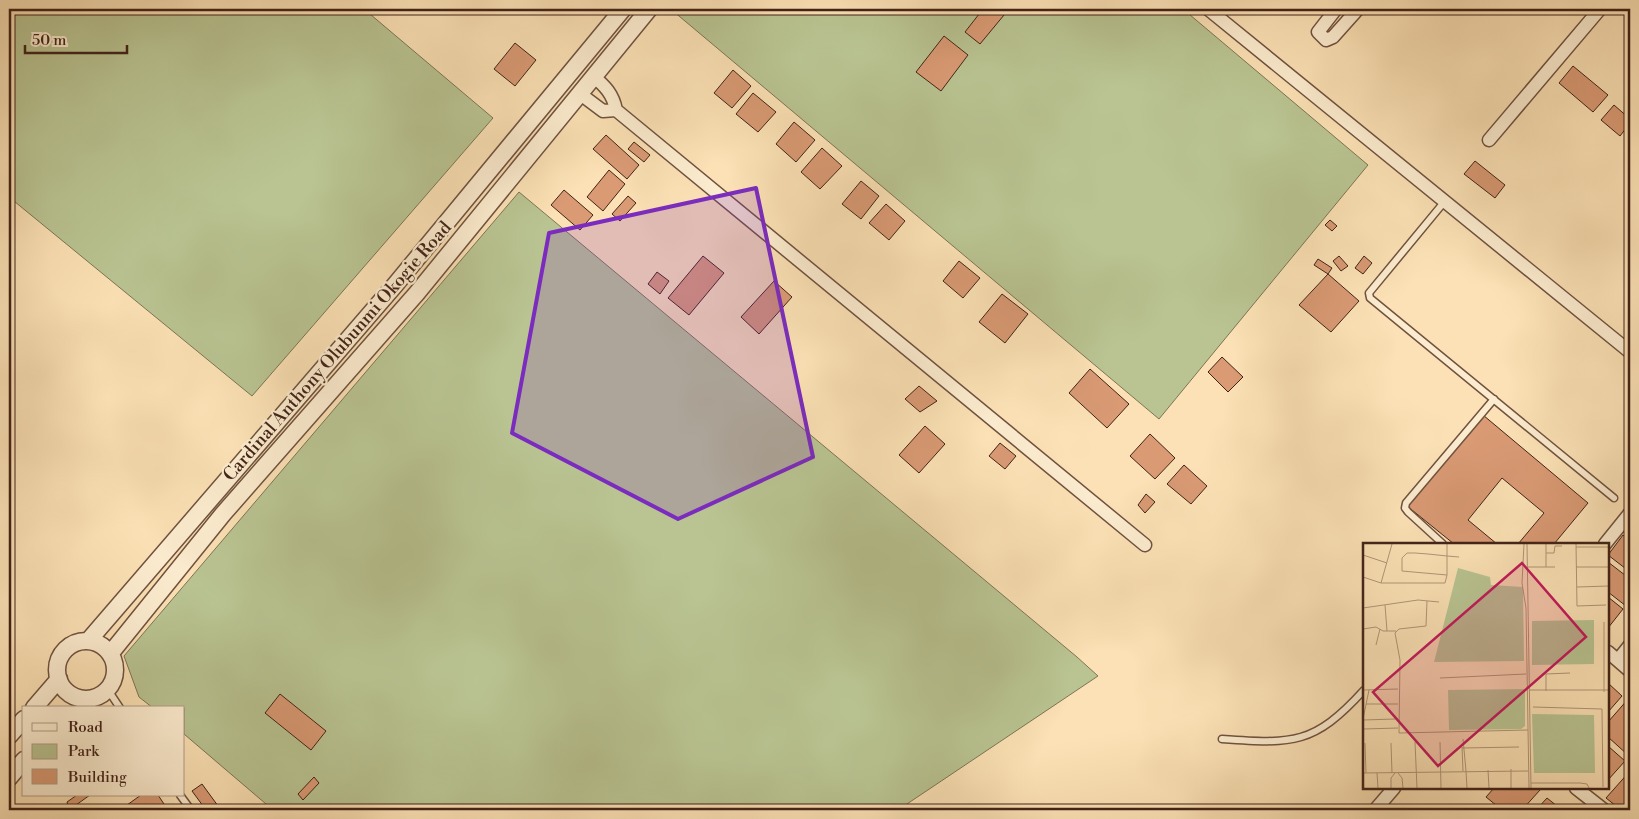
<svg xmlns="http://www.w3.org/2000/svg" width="1639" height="819" font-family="'Libre Bodoni',serif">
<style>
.green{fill:#b9c492;stroke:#7e7455}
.building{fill:#d99a74;stroke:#422318}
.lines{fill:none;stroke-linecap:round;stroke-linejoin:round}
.service-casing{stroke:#70523f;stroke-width:9}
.minor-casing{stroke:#70523f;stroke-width:15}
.tertiary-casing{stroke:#70523f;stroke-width:19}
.service{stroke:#fceccf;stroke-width:6}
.minor{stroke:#fceccf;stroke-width:12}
.tertiary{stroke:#fceccf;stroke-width:16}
.marked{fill:#7b2cbf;fill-opacity:0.2;stroke:#7b2cbf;stroke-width:4;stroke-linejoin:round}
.labels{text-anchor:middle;stroke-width:4.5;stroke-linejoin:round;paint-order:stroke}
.street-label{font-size:18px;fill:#422318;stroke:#fceccf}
.inset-road{fill:none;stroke:#b19576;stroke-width:1}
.view{fill:#c2185b;fill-opacity:0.15;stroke:#c2185b;stroke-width:2.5}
.inset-edge{fill:none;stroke:#422318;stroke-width:2.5}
</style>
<rect width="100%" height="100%" fill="#fbe1b5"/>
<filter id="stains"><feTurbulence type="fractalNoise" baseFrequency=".004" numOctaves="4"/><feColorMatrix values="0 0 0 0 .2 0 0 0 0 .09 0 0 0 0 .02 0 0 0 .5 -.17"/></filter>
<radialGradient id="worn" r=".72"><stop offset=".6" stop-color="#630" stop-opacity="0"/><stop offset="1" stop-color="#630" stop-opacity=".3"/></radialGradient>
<!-- green -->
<path class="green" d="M9,9h355l129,109 -241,278 -243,-199z
M674,9h509l185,156 -209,254 -486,-408z
M519,192l558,465 21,19 -200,134h-625l-89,-76v-26h-31l-14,-11 -15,-41z"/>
<!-- building -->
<path class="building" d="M983,9h26l-29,35 -15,-12z
M944,36l24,19 -27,36 -25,-19z
M515,43l21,17 -21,26 -21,-17z
M1573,66l35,29 -15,17 -34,-29z
M733,70l18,16 -19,22 -18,-15z
M753,93l23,19 -18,20 -22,-18z
M1614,105l16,14v4l-10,13 -19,-16z
M794,122l21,18 -19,22 -20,-18z
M606,135l33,30 -12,14 -34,-30z
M634,142l16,13 -6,7 -16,-13z
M822,148l20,18 -22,23 -19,-17z
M1475,161l30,24 -10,13 -31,-24z
M609,170l16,14 -22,27 -16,-14z
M861,181l18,15 -18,23 -19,-15z
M564,190l29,25 -13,15 -29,-25z
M628,196l8,7 -16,18 -8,-7z
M886,204l19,17 -16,19 -20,-17z
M1330,220l7,6 -5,5 -7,-6z
M703,256l21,17 -35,42 -21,-17z
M1339,256l9,10 -7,5 -8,-10z
M1364,256l8,7 -9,11 -8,-6z
M1318,259l14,9 -4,6 -14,-9z
M959,261l21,17 -17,20 -20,-17z
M657,272l12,9 -9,13 -12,-10z
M1328,274l31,27 -28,31 -32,-27z
M774,281l18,16 -33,37 -18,-17z
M1002,294l26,20 -23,29 -26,-21z
M1222,357l21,20 -15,15 -20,-20z
M1090,369l39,35 -22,24 -38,-35z
M919,386l18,15 -17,11 -15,-13z
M1483,415l105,88 -34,41h-36l26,-31 -42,-35 -34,42 29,24h-43l-47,-38z
M925,426l20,18 -26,29 -20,-18z
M1150,434l25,24 -20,21 -25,-23z
M1000,443l16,13 -11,13 -16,-13z
M1184,465l23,21 -16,18 -24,-20z
M1146,494l9,8 -10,11 -7,-8z
M1623,535l7,6v31l-22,-17z
M1608,562l22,17v21l-4,6 -18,-14z
M1608,597l15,12 -15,19z
M1608,683l14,13 -14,16z
M280,694l46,37 -15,19 -46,-37z
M1629,698l1,54 -2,3 -20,-18v-15z
M1608,746l17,15 -17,19z
M1630,771v36l-2,3h-7l-15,-12z
M314,777l5,6 -16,17 -5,-6z
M202,784l19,26h-15l-14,-19z
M1494,788h43l3,2 -18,20h-20l-16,-13z
M77,795h13l-21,15 -2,-8z
M141,795h17l10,15h-48z
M1547,798l15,12h-26z
M895,804l6,6h-13z"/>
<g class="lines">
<!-- service casing -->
<g class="service-casing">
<path id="service" d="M1445,201l-76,92 1,5 244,200
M1443,544l-35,-32 -3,-4 1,-5 88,-104
M108,690l12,18
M1222,739c71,5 92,6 142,-49
M180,795l11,15"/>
</g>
<!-- minor casing -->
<g class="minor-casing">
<path id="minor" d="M1208,9l422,343
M1336,9l-18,23 8,8 7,-3 25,-28
M593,76c12,10 20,18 23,34l529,435
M579,93l24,18 13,-1
M1489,140l111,-131
M1605,544l25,-31
M1608,652l22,19
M1618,660l12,-15
M1576,788l28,22
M1375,810l19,-22"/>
</g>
<!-- tertiary casing -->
<g class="tertiary-casing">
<path id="tertiary" d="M89,640l306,-355 228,-276
M57 670a29 29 0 1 1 58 0a29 29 0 1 1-58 0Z
M110,654l113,-140 194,-221 232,-284
M34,708l25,-29
M9,736l15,-17
M9,778l15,-18"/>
</g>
<!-- service -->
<use href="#service" class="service"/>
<!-- minor -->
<use href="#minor" class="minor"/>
<!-- tertiary -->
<use href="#tertiary" class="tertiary"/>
</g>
<!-- marked area -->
<path class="marked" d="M756,188l57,269 -135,62 -166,-86 37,-200z"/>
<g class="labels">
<!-- street labels -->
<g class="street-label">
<text transform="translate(337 351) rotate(-49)" y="6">Cardinal Anthony Olubunmi Okogie Road</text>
</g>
</g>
<!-- overview -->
<g transform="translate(1363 543)">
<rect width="246" height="246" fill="#fbe1b5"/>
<path d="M95,25l32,9 1,8 32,2 1,74 -90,1zM231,77v44l-62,1v-44zM162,146v37l-4,3 -72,1 -1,-40zM169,171l62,1 1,58h-61z" fill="#b9c492"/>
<path class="inset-road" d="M84,1v31l-45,-4v-13l5,-5h8l13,1 19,2 12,1M161,1l-2,39 4,25 3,180M164,1l4,244M183,1v23M213,1l1,62 29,-1M213,4h33M183,10h8l1,-7h7M0,12l24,8M165,24h27M213,24h33M0,34l18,6h64l2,-8M18,40l11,-39M214,44l32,-1M64,58l-1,25 -27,3 -4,4 5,27 -1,73 129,-3M22,62l2,26M0,65l55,-8 21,2M0,86l13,-2 7,4h13M13,102l4,-16M77,135l86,-4M0,147l35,-1M166,147h80M183,148v-17l24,-1M241,149v-70M3,161h32M170,164l69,2 1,78M0,176l6,-29M0,177l32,-1M0,186l35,-1M100,196l3,32M52,199l2,46M77,199l1,46M2,200l1,30M28,200l1,30M99,204l1,24M99,205l57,-1M148,226v19M125,227l1,18M103,228l1,17M0,230l165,-2M14,230l1,15M35,230l4,5 1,10M168,240h49l7,1 2,4M28,245v-10l4,-5"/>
<path class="view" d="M159,20l64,74 -148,129 -65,-74z"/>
<rect width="246" height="246" class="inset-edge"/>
</g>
<!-- margin -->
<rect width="1639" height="819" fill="none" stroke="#fbe1b5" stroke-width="30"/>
<rect x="10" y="10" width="1619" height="799" fill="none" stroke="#422318" stroke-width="2.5"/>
<rect x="15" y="15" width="1609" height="789" fill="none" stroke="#422318"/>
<!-- legend -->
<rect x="22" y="706" width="162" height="90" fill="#fceccf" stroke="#b29c86"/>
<rect x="32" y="723" width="25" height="8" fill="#fceccf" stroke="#b29c86"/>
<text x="68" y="732" font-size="15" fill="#422318">Road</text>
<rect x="32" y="744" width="25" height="15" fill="#b9c492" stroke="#b29c86"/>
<text x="68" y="756" font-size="15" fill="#422318">Park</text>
<rect x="32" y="769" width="25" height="15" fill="#d99a74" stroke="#b29c86"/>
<text x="68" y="782" font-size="15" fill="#422318">Building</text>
<!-- scale -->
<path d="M25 45v8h102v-8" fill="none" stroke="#422318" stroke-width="2.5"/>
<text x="32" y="45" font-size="15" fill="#422318" stroke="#fceccf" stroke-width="4" paint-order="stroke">50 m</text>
<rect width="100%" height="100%" filter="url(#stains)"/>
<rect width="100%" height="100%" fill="url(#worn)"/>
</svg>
